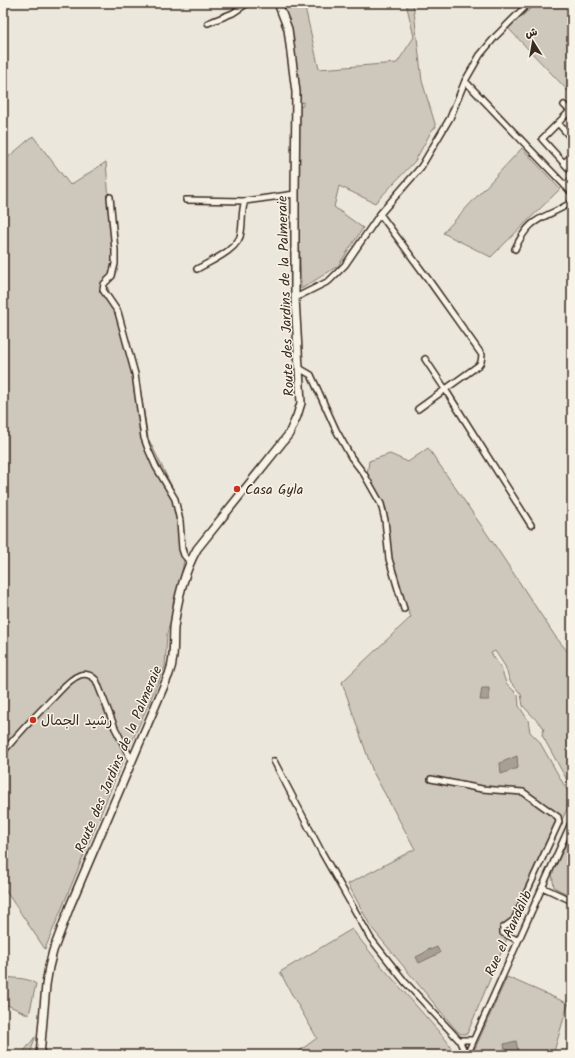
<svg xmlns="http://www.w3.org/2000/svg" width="575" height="1058" font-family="Kalam,'Playpen Sans Arabic',sans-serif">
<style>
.green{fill:#cec8bc;stroke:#84796d}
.water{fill:#a89f93;stroke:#7c7064}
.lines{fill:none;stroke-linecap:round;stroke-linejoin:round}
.street-casing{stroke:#3b2a1e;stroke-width:8}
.secondary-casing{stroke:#3b2a1e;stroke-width:10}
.street{stroke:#f7f3e8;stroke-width:5}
.secondary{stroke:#f7f3e8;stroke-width:7}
.poi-dot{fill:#c8321e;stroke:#f7f3e8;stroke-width:1.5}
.labels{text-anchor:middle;stroke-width:3;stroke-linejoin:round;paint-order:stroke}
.street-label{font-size:14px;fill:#3b2a1e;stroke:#f7f3e8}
.poi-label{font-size:14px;fill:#3b2a1e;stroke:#f7f3e8;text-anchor:start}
</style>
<rect width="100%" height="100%" fill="#ece7dc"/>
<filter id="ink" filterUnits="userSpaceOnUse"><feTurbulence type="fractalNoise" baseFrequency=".025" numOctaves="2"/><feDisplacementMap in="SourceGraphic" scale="8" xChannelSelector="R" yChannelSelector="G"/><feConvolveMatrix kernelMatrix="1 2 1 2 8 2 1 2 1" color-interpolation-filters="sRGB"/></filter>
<g filter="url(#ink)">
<!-- green -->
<path class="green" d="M282,3h22l15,66 78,-6 17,-26 -8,-34h7l9,78 14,46 -4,3 -17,31 -40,42 -36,-17 -5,21 29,21 -25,38 -37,23 -4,-113 2,-2 -3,-36 1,-31 6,-1v-4l-5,1 1,-16 -3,-8 -4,-48z
M537,3h35v92l-64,-67z
M33,136l37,49 36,-23 9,112 -8,11 32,96 9,57 26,53 8,26 4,32 -5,28 -14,57 -2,33 -49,110 -71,172 -42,-62v-727h2z
M522,148l38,41 -69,68 -48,-24z
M428,448l68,99 59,89 17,21v132l-30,-54 2,-7 -21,-22 -2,-12 -11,-13 -5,-15 -10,-15 -4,2 10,15 5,15 12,12 1,11 9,14 2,12 9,9 33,58v6l-5,4 -61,132 -39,93h-6l-5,-4 -85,-103 -23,-43 67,-35 -42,-77 -31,-90 69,-65 -11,-25 -9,-36 -5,-48 -19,-33 2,-14 21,-7 18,8z
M572,832v64l-13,-6 -5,-3 -2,-13z
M352,929l26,33 69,79 8,14h-161l23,-17 -27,-47 -10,-19z
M3,975c11,6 20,0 33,9l-7,31 -26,-12z
M507,977l60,26 5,-9v11l-4,-1 -15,51h-81z
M35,1037l-5,18h-9z"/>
<!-- water -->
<path class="water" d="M482,688h7v12h-9z
M517,756l1,12 -17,6 -1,-11z
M437,947l3,6 -21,10 -3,-6 8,-4 5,-5 1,2z
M516,1041l3,14h-13l-2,-11z"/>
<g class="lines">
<!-- street casing -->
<g class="street-casing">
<path id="street" d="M208,23l25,-10 15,-10
M465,81l107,112
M564,105l8,8
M570,111l-28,28 30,33
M558,123l14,16
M564,163l8,-7
M565,186l7,-7
M110,197l5,53v14l-3,12 -8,8 -1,6 15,22 17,62 9,64 4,11 8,18 19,32 5,22 2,28 2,6 6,7
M186,200l59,1 50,-7
M380,214l48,65 54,76 -1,7 -2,3 -61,44
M515,249c16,-35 29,-29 57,-47
M197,269c14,-8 43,-20 44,-37 2,-11 0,-21 4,-31
M295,298l34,-17 16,-16 35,-51 41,-47 29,-49 15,-37 15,-26 16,-19 33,-33
M425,359l20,30 86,136
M299,368l12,7 25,55 15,27 13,17 17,30 4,16 4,39 15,50
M3,752c16,-19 33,-37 51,-55 7,-7 15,-18 26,-22 6,-2 12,1 16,5l19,48 17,33
M274,761l47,90 50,88 34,43 54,58 7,15
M431,779l51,10 41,3 35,25 1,5 -41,89 -4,9 -11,8v5l14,7
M542,887l30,14
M459,1040h14
M467,1055l105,-234"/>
</g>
<!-- secondary casing -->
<g class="secondary-casing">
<path id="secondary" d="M40,1055l6,-70 3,-18 4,-16 17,-45 99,-232c6,-15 4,-30 5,-46 3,-26 10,-56 23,-79l92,-115 8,-18 4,-13 -6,-105v-104l1,-102 -8,-63 -10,-26"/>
</g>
<!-- street -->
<use href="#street" class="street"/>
<!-- secondary -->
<use href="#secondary" class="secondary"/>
</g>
</g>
<!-- markers -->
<g class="poi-dot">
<circle cx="237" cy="489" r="4"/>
<circle cx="33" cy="720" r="4"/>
</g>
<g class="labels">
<!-- street labels -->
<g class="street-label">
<text transform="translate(285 296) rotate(-92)" y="5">Route des Jardins de la Palmeraie</text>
<text transform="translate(118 759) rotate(-67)" y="5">Route des Jardins de la Palmeraie</text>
<text transform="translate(508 933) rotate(-65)" y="5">Rue el Aandalib</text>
</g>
<!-- poi labels -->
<g class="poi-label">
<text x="245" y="494">Casa Gyla</text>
<text x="41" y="725">رشيد الجمال</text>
</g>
</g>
<!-- margin -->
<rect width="575" height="1058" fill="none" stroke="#f7f3e8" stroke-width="16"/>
<rect x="8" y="8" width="559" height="1042" fill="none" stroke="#3b2a1e" stroke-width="1.5" filter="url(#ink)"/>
<!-- north arrow -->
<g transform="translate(533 42) rotate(349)" stroke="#f7f3e8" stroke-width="3" paint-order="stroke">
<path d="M0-3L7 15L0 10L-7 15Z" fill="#3b2a1e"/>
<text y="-6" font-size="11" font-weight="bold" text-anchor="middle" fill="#3b2a1e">ش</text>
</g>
</svg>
